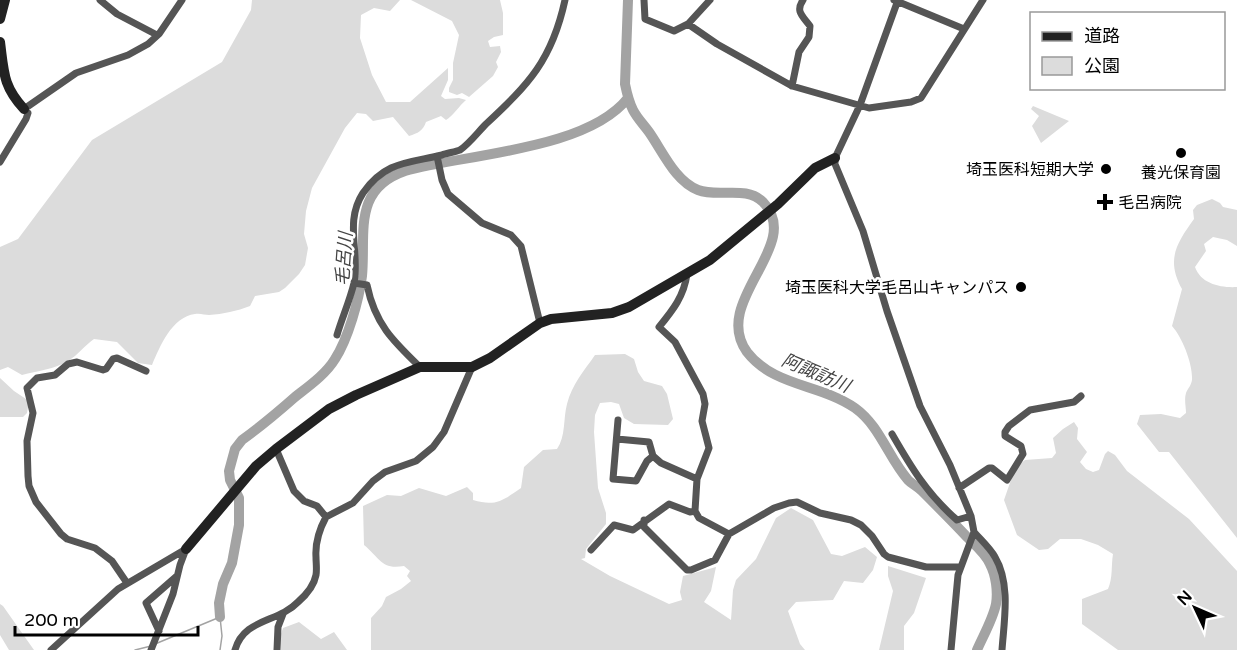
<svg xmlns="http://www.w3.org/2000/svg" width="1237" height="650" font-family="'Varela Round','Noto Sans JP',sans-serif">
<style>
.green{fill:#dcdcdc}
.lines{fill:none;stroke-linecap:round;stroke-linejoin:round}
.stream{stroke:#a3a3a3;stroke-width:1.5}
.river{stroke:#a3a3a3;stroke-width:10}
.street{stroke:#555;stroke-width:7}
.secondary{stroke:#222;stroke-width:10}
.poi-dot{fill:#000;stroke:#fff;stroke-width:2}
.labels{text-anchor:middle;stroke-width:5;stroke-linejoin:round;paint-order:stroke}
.poi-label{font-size:16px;fill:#000;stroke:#fff;text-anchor:end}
.water-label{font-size:18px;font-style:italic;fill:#444;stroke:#fff}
</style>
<rect width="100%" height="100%" fill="#fff"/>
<!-- green -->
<path class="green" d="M252,0h148l-10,11 -16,-3 -13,7 -1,23 12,37 14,27h24l38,-34v12l-7,16 4,3 14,-1 7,2c-7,6 -13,16 -20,20l-5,-4 -15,6c-3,9 -8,11 -17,14l-16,-19 -20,4 -7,-7 -9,-1 -12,15 -33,60 -6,23 -2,23 4,14 -3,17 -6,9 -14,14 -6,4 -24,4 -5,10c-13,5 -27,8 -41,9 -4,0 -9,-2 -14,-1 -23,3 -35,32 -43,51l-14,-2 -21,-21 -23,-3c-9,6 -16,16 -26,22 -13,8 -31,10 -46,14l-14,-8 -8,3v-123l18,-8 74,-99 130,-78 29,-52z
M411,0h89l3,13v22l-9,2 -6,4 2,6 10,-1 1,6 -5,10 2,5 -5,9 -24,21 -7,-4 -5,2 -8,-3v-4l4,-8v-17l6,-28 -7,-14z
M1033,106l36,15 -28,22 -9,-17 7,-10 -8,-7z
M1212,199l8,4 3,4 14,3v36l-10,-6 -14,-3 -9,7 2,7 -11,16c6,17 26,21 42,20v251l-68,-86h-10l-22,-28 3,-9 21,-1 19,4 6,-5c0,-6 -2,-14 0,-20 2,-5 5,-7 6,-13 1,-16 -10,-43 -20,-54l10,-37c-16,-29 -6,-45 12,-70l-1,-9 4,-5z
M625,354l9,5 4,13 6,9 18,5 5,8 6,25 -5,6 -34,-1 -10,-6 -5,-14 -8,-2 -11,1 -5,12 -1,17 4,56 8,25v11l-20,25 -1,9 -4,1 29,17 59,28 13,-4 -2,-8 3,-16 33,-9 -5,24 -7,11 27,18 2,-30 3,-10 20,-21 20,-41 15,-10 22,12 18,34 11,2 23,-9 12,10 -4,13 -10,13 -19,-2 -11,19 -37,2 -8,9 12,33 5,6h-434v-32l11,-12 4,-9 15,-8 10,-8 -4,-5 3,-5 -6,-5c-23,4 -24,-8 -40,-21l-1,-39 24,-11 14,1 18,-8 27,8 21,-9 6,6v7c23,7 30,0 48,-12l3,-21 19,-17 14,-1c9,-13 6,-30 10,-45 5,-20 17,-33 28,-49z
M0,378l14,13 15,10 -2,12 -4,4h-23z
M1074,422l4,6 -1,11 10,13 -7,10 6,7 7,3 6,-2 6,-16 3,-3 7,4 12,16 62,48 48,52v79h-119l-36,-26v-25l26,-10c5,-11 3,-23 5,-35l-15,-9 -17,-6h-21l-12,10 -9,1 -22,-15 -13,-35 8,-23 7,-12 6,-5 27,-2 4,-5 -3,-15 10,-9z
M888,566l38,12 -12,35 -10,13v24h-25l14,-59 -5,-15z
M0,604l3,2 31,44h-25l-9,-15z
M299,622l22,17 13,-7 13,18h-66l-1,-13 3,-9z"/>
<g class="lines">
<!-- stream -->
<path class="stream" d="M155,644l65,-27 2,19 -2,14
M135,650l16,-4"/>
<!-- river -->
<path class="river" d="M628,0l-3,84c2,10 4,18 8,26 4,8 11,15 16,22 14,20 26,49 49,58 21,8 48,-5 65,12 42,43 -53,99 -16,150 27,35 74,32 108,56 25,18 33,49 53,72 4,4 10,7 14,11 15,15 30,30 45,46 8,8 18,16 23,27 6,11 8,28 6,40 -3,15 -13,32 -19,46
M220,617l-1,-14 4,-19 9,-21 7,-38v-27l-9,-18 -1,-9 6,-22 7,-9c18,-13 36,-28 53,-43 14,-11 31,-23 40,-38 13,-20 24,-59 27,-83 4,-42 -10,-87 43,-105 61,-17 182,-21 223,-73"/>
<!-- street -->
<path class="street" d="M100,0l17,14 40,21
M644,0l1,19 29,12 14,-7 29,20 75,42 77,22 42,-6 10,-4 62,-98
M894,0l70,29
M898,0l-38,105 -25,53v6l28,67 24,80 33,95 30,59 21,51 3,16 -16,43 -7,75
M688,24l22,-24
M792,86l7,-34 10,-15 1,-11c-7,-10 -15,-14 -7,-26
M437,156l5,24 6,14 34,29 29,12 10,11 19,77
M0,162l26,-43 2,-6 -4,-4 52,-36 52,-18 20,-11 11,-10 23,-34
M687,274c-3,22 -14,36 -28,53l16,15 28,52 2,10 -3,17 7,27 -12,31 -2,32 4,7 30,16
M354,283l13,2c8,39 26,56 53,82
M337,335c5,-17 13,-35 17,-52 6,-31 -10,-61 9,-90 22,-32 46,-30 79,-38 5,-2 13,-3 18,-5 9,-6 18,-18 26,-26 43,-40 66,-64 79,-124
M618,420l-5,59 23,2 11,-20 6,-5
M892,434c19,33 35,60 65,86l14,-4
M617,439l32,3 4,14 8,7 36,16
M276,449l18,42 10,10 13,5 9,11
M959,488l30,-20h3l15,12 16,-26 -2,-8 -16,-10v-4l4,-6 21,-16 44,-8 7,-6
M644,520v7l43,43h4l24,-10 14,-26 45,-26 15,-5 8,-1 23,11 31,7 10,5 11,11 12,18 4,3 38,10h33
M974,532c7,8 16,16 21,25 16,27 9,64 7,93
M591,550l23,-25 19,5 36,-26 21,8 5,-1
M127,583l-15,-22 -17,-13 -28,-9 -6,-5 -25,-32 -7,-16 -1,-10 -1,-35 6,-28 -6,-25 10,-10 18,-3 13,-11 9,-2 26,8 3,-1 7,-10 4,-1 29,13
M159,631l-13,-28 31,-27
M51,650l67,-61 68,-40
M151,650l22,-56 7,-29 6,-16
M235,650c9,-32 43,-27 63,-48 8,-7 16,-16 18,-27 1,-6 0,-12 0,-18 -1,-15 3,-27 10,-40l27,-14 20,-22 12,-9 31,-11 17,-14 11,-15 28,-65
M277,650l1,-23 5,-13"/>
<!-- secondary -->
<path class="secondary" d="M0,19l5,-19
M0,42c4,31 3,44 24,67
M186,549l70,-83 20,-17 53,-40 27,-14 64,-28h52l18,-9 50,-35 11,-4 61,-6 17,-6 81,-47 68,-56 37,-36 20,-10"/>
</g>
<!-- markers -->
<g class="poi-dot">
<circle cx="1181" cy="153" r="6"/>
<circle cx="1106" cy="169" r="6"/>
<path d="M1102 193h6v6h6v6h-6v6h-6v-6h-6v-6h6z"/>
<circle cx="1021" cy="287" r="6"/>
</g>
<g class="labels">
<!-- poi labels -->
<g class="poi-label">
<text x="1094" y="175">埼玉医科短期大学</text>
<text x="1181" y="178" text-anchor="middle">養光保育園</text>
<text x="1118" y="208" text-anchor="start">毛呂病院</text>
<text x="1009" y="293">埼玉医科大学毛呂山キャンパス</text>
</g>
<!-- water labels -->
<g class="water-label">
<text transform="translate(344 259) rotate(-86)" y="6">毛呂川</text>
<text transform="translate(816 373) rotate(23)" y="6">阿諏訪川</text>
</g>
</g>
<!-- legend -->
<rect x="1030" y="12" width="195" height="78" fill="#ffffff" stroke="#999999" stroke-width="1.5"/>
<rect x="1042" y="32" width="30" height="9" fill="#222222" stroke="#999999" stroke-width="1.5"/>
<text x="1084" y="42" font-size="18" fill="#000000">道路</text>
<rect x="1042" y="57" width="30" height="18" fill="#dcdcdc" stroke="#999999" stroke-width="1.5"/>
<text x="1084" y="72" font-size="18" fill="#000000">公園</text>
<!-- north arrow -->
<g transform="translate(1195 608) rotate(314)" stroke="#ffffff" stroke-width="4.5" paint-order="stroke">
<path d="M0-4.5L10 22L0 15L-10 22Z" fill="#000000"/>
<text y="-9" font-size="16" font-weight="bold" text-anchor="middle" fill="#000000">N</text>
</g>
<!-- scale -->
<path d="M15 626v9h183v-9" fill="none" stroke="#000000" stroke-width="3"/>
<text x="24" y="626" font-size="18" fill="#000000" stroke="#ffffff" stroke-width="4.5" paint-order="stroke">200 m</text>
</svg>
